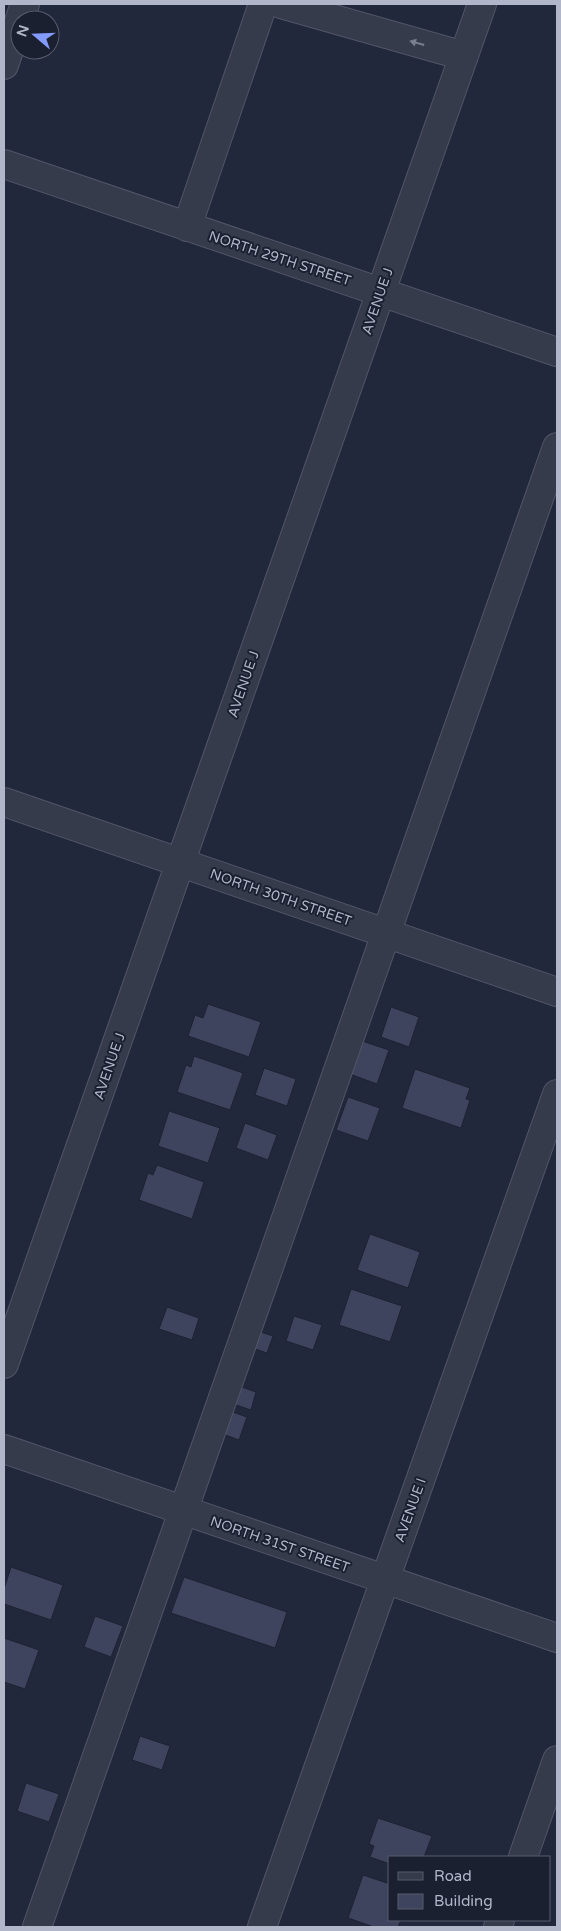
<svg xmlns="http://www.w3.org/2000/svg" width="561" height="1931" font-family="'Varela Round',sans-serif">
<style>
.building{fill:#3e445d;stroke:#1d2233}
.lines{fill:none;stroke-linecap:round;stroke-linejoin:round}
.minor-casing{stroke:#515667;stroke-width:30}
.minor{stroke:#363b4c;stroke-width:28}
.oneway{fill:#7a7f90}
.labels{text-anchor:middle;stroke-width:4;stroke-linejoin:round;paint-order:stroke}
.street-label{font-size:14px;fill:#b1b6c8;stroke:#1b2031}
</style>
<rect width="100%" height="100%" fill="#22283c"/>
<!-- building -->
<path class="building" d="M208,1004l53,18 -12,35 -61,-21 7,-21 8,3z
M391,1007l28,10 -10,30 -28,-10z
M359,1040l30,10 -12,34 -30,-11z
M194,1056l49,17 -13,37 -53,-18 9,-27 5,2z
M264,1068l32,11 -9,27 -32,-11z
M415,1069l55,19 -4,11 4,1 -9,28 -59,-20z
M348,1097l32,11 -12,33 -32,-11z
M169,1111l51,17 -12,35 -50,-17z
M245,1123l32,12 -9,25 -32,-12z
M157,1165l47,17 -12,37 -53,-19 9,-27 5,2z
M370,1234l50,18 -12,36 -51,-18z
M351,1289l51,17 -12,36 -51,-17z
M167,1307l32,11 -7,22 -33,-11z
M294,1316l28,9 -9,25 -27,-9z
M261,1332l12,4 -6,17 -12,-4z
M239,1386l17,6 -5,18 -18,-6z
M227,1410l20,7 -8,23 -19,-7z
M11,1567l52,18 -12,35 -47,-16v-15z
M184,1577l103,35 -12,36 -104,-35z
M95,1616l28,10 -12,31 -27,-10z
M4,1638l35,12 -14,39 -21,-7z
M140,1736l30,10 -8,24 -30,-10z
M26,1783l33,11 -10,28 -32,-11z
M378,1818l54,18 -8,21h-34v7l-20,-7 4,-11 -5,-2z
M363,1875l27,9v36h11l-3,7h-24l-26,-9z"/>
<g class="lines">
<!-- minor casing -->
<g class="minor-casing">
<path id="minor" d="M281,4l183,52
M4,65l21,-61
M4,164l553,188
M187,227l76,-223
M4,802l553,190
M4,1364l478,-1360
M4,1449l553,189
M523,1857l34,-97
M37,1927l520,-1480
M262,1927l295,-833
M498,1927l2,-7"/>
</g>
<!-- minor -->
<use href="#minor" class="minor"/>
</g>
<!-- one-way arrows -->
<defs><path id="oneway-solid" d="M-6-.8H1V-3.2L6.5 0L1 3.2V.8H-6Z" transform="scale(1.25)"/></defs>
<use class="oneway" href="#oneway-solid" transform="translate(417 43) rotate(-164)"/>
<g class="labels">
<!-- street labels -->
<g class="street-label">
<text transform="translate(280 258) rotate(18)" y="5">NORTH 29TH STREET</text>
<text transform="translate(377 301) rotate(-71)" y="5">AVENUE J</text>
<text transform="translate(243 684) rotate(-71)" y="5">AVENUE J</text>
<text transform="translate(281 897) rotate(19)" y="5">NORTH 30TH STREET</text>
<text transform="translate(109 1066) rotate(-71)" y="5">AVENUE J</text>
<text transform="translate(410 1510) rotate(-70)" y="5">AVENUE I</text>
<text transform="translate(280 1544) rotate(19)" y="5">NORTH 31ST STREET</text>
</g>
</g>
<!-- border -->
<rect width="561" height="1931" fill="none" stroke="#b1b6c8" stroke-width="10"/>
<!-- legend -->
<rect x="388" y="1856" width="162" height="65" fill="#1b2031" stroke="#575c6d"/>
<rect x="398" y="1872" width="25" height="8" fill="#363b4c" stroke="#575c6d"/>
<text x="434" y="1881" font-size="15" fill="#b1b6c8">Road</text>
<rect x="398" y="1894" width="25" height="15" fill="#3e445d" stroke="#575c6d"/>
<text x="434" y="1906" font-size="15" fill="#b1b6c8">Building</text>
<!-- north arrow -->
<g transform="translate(35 35) rotate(289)"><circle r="24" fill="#1b2031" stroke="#575c6d"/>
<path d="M0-4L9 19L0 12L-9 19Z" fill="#839bfc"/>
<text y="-8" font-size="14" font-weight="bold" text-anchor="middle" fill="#b1b6c8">N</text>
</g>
</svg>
